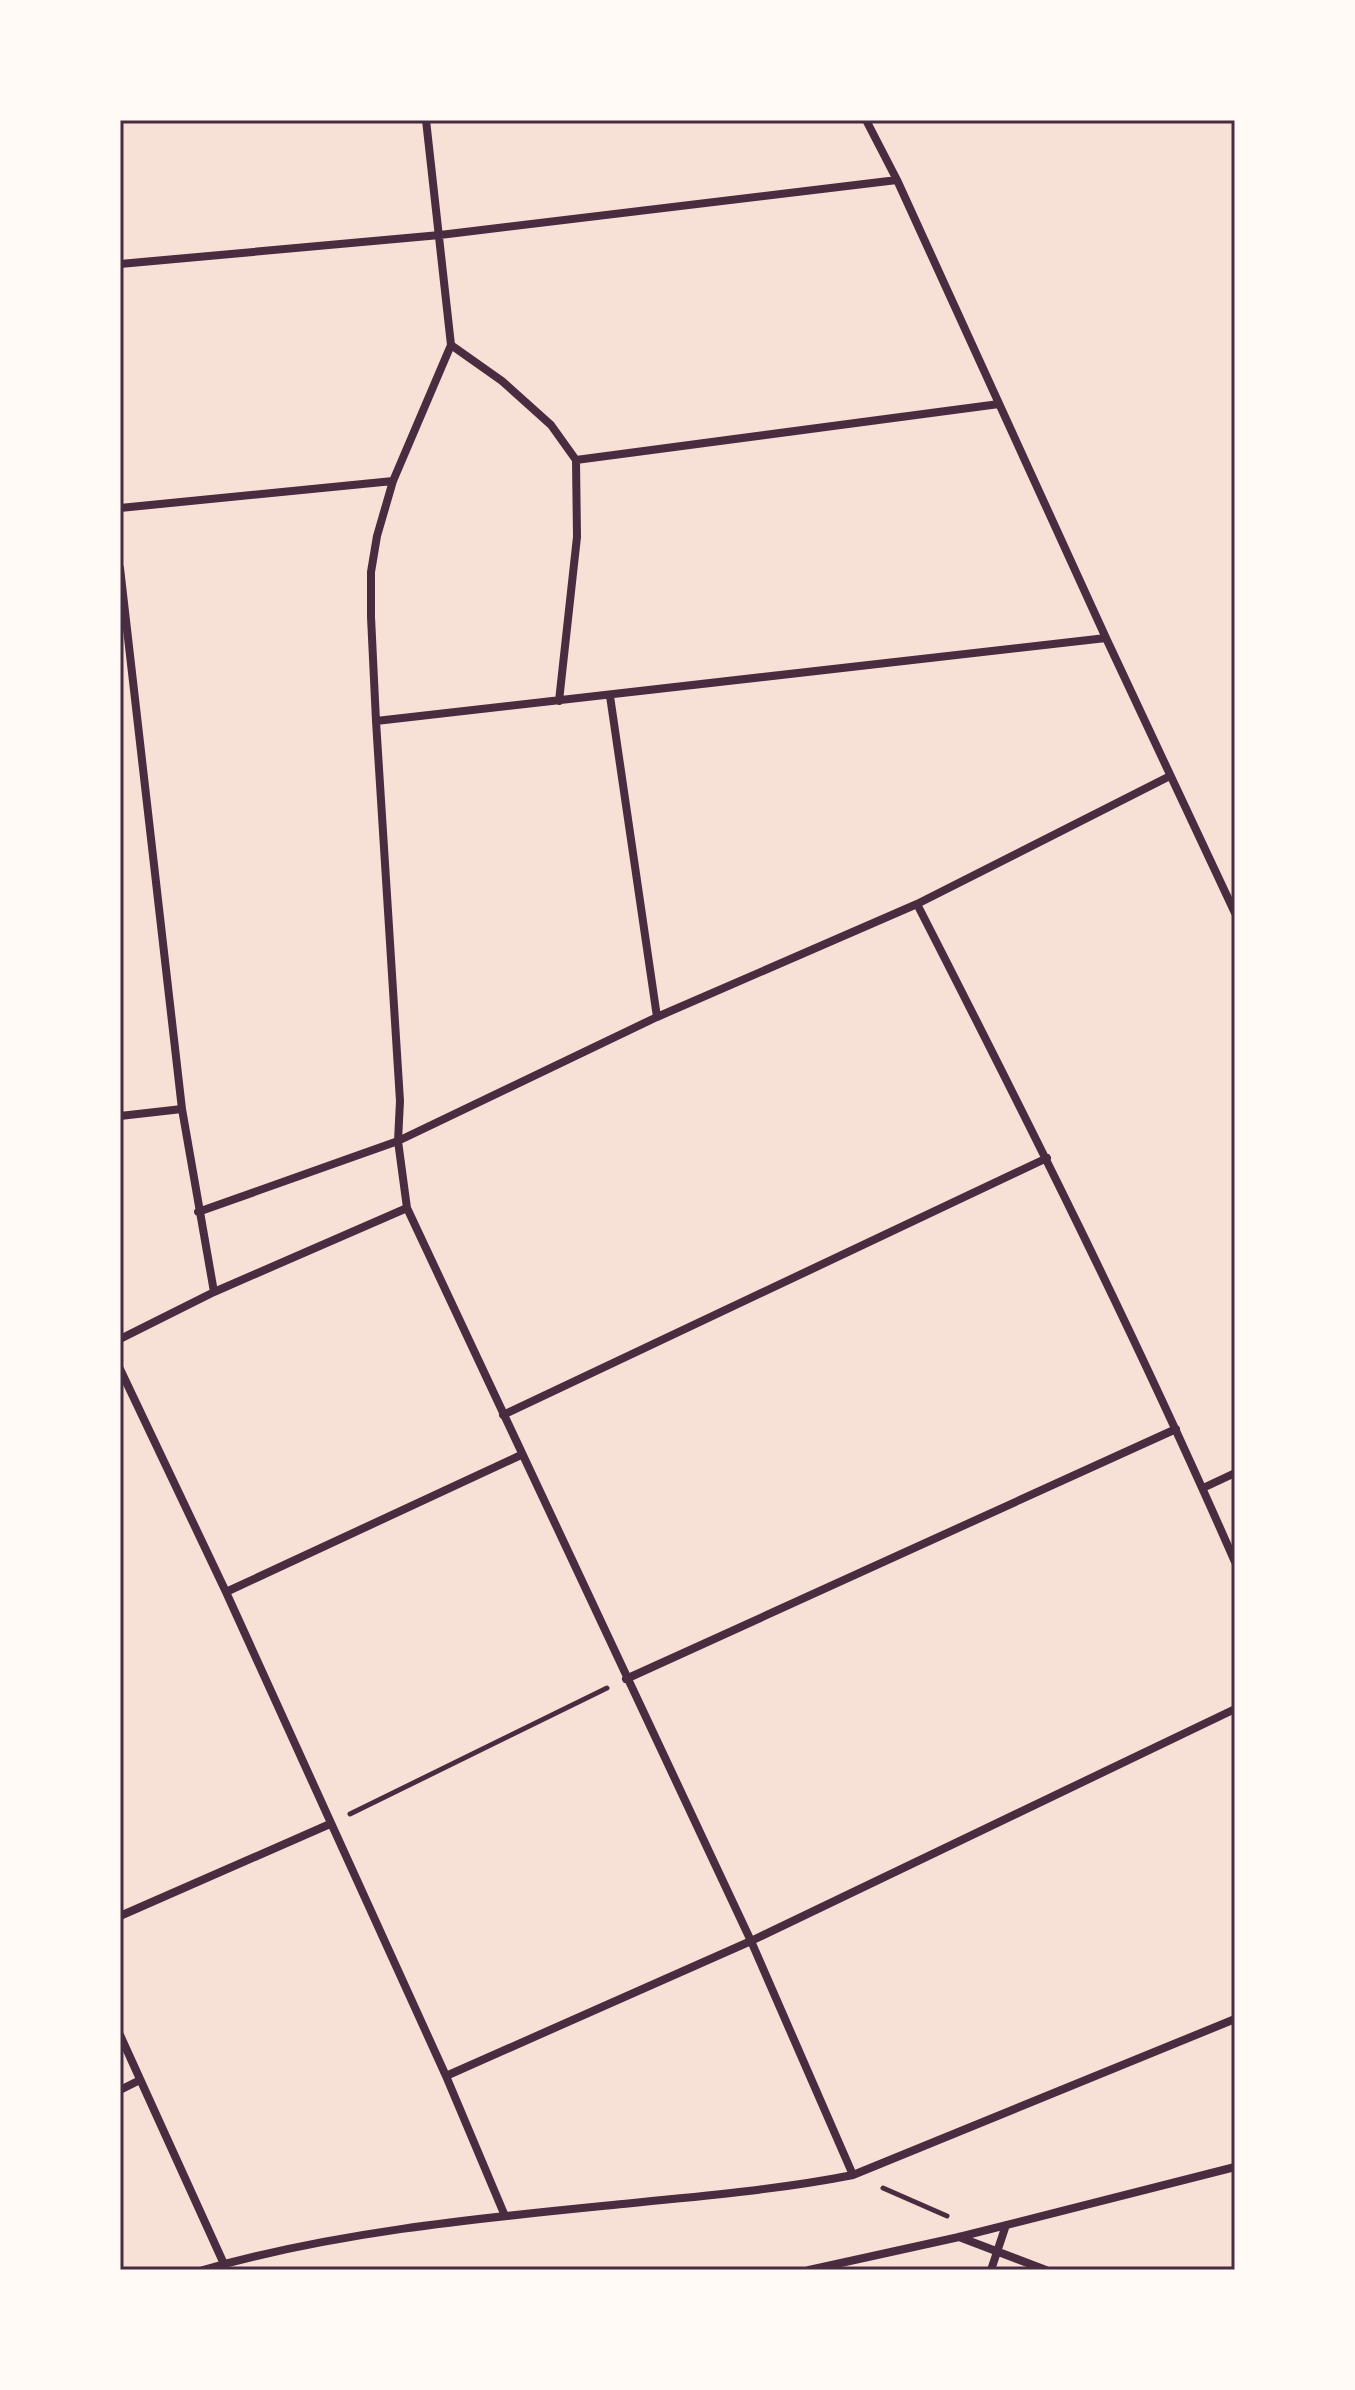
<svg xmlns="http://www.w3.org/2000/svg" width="1355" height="2390" font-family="'Space Grotesk',sans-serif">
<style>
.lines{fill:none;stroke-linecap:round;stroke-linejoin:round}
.path{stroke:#4a2c40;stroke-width:5}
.minor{stroke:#4a2c40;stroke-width:8}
.neatline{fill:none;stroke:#4a2c40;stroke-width:3}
</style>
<rect width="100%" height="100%" fill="#f7e1d7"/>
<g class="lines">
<!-- path -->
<path class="path" d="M350,1814l257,-126
M883,2188l64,28"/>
<!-- minor -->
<path class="minor" d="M426,120l25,225 51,36 49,44 25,35 1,77 -18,164
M866,120l31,60 209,458 129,275
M120,264l320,-29 457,-55
M576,460l423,-56
M120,508l273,-27
M120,568l62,541 32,183
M610,696l47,321
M376,721l730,-83
M917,904c111,217 220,434 318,658
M120,1116l62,-7
M198,1212l200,-71 2,-40 -24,-380 -5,-104v-45l6,-36 16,-55 58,-136
M120,1339l94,-47 193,-84
M120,1369l106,223 220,484 59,140
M503,1415l544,-257
M1203,1488l32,-15
M226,1592l295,-137
M626,1679l550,-250
M120,1916l210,-92
M120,2035l104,229
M446,2076l305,-135 484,-232
M120,2090l20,-10
M853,2175l-102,-234 -344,-733 -9,-67 259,-124 260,-113 253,-128
M959,2237l87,33
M203,2270c136,-39 279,-52 420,-66 77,-8 154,-14 230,-29l382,-156
M809,2270l150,-33 276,-70
M991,2270l15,-45"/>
</g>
<!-- border -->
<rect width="1355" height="2390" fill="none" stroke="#fffaf5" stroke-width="244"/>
<rect x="122" y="122" width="1111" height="2146" class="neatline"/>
</svg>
